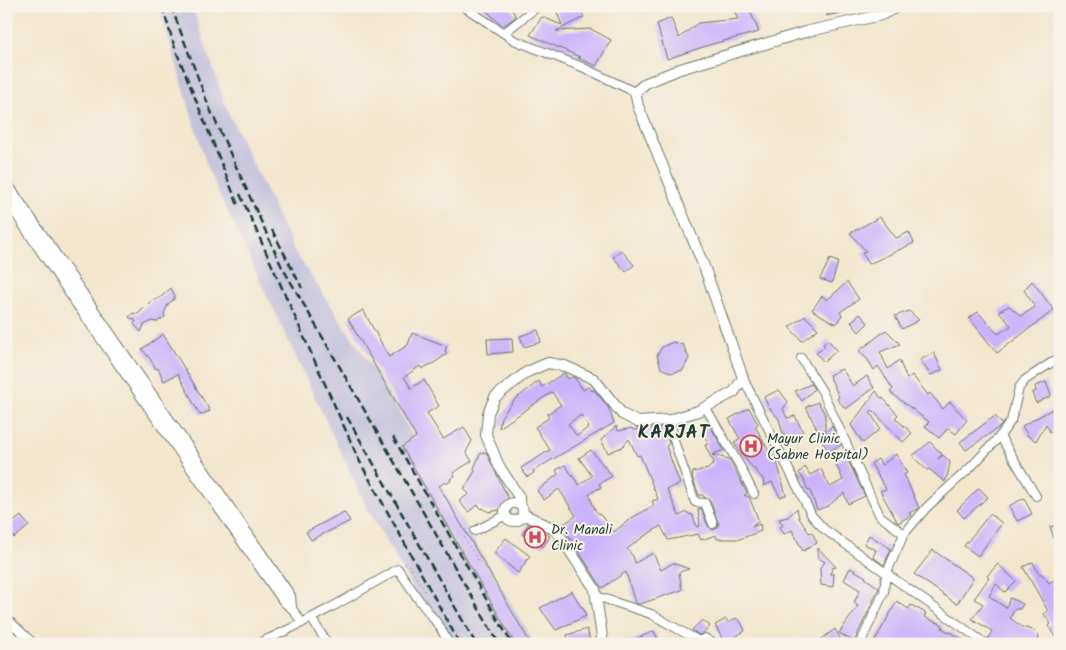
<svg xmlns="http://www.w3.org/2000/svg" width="1066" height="650" font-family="Kalam,sans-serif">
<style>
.industrial{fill:#c3c1db}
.building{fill:#cbb3fb;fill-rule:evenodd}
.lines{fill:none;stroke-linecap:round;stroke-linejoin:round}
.minor-casing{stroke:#69786a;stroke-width:10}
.tertiary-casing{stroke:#69786a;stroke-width:12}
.path{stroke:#69786a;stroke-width:1;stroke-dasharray:1 4;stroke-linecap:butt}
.minor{stroke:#fff;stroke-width:8}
.tertiary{stroke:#fff;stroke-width:10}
.rail{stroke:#1f3d34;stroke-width:2.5;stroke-dasharray:8 4;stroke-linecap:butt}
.labels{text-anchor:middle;stroke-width:4;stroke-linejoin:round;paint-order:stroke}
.poi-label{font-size:14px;fill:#1f3d34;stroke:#f7f3e8;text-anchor:start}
.district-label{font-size:19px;font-weight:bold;letter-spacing:1px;fill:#1f3d34;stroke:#f7f3e8}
</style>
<rect width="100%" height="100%" fill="#f7f3e8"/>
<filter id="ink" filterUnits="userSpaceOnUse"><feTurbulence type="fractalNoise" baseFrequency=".02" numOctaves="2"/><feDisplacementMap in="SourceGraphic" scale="10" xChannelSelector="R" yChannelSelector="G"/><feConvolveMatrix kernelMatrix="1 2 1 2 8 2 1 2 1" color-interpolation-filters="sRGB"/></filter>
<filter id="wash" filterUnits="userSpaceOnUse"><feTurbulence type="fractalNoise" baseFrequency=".0096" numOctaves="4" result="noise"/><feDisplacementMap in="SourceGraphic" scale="20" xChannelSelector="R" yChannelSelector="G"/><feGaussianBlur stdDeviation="1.12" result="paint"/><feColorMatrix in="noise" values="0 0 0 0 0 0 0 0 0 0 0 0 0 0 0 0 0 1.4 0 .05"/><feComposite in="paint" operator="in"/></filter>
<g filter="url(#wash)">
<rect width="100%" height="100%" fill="#f2e6cd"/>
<!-- industrial -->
<path class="industrial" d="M159,6h33l36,106 67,140 81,121 159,271h-90l-79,-138 -158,-336z"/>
<g id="blocks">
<!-- building -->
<path class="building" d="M481,6h29l6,11 -13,9z
M565,6h12l7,11 -28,14 35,-2 20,11 -15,26 -18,-8 2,-1 -50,-22 12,-18 20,8 -6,-15z
M732,6h16l11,26 -47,12 -45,15 -10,-35 14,-6 8,20 19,-15 40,-4z
M836,6h21v3l-31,7z
M880,217l16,21 13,-6 5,11 -45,21 -7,-11 4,-2 -16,-18z
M621,250l13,15 -8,7 -13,-15z
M830,259l8,3 -6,21 -12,-4z
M1032,281l22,29 -57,43 -28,-35 9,-6 20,22 13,-8 -12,-15 10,-5 12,10 14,-9 -11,-17z
M847,282l12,17 -19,13 2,3 -6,9 -24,-14 10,-14 5,4z
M171,288l4,8 -2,4 -5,4 -4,10 1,3 -8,5 -5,-1 -8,4 -3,7 -7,-8 2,-3 -7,-4 4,-4 5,1 12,-12 11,-5z
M363,310l26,47 19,-12 4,-12 35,13 -2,5 2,3 -16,11v-1l-9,5 -2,-3 -16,11 7,11 13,-8 15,26 -12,7 16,26 21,-12 8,14 -6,11 6,9 -19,12 2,3 -5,3 1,2 -5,3 -1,-2 -6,4 92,158h-16l-113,-197 14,-10 -68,-118z
M909,311l10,9 -17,9 -7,-13z
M860,314l8,9 -9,9 -8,-10z
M805,316l13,13 -16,12 -13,-14z
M538,330l3,12 -17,5 -4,-11z
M886,330l14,14 -20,8 8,17 11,-9 8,19 5,-4 16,20 2,-2 13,16 7,-7 17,18 -11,14 -8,-6 -9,10 -14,-12 4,-4 -39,-30 3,-3 -15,-23 -4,4 -6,-10 -9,-9z
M163,334l23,37 24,40 -10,4 -22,-41 -14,7 -6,-13 -2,1 -5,-9 -9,-11z
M512,338l1,14 -25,2 -1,-15z
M828,340l9,10 -13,12 -8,-9 9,-6 -2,-3z
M673,342l10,3 6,13 -6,12 -12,3 -10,-5 -4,-13 5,-8z
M934,353l8,17 -11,5 -11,-15z
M842,369l11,17 14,-10 7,12 -28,21 -9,-10 2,-2 -10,-22z
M564,373l4,6 4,-2 3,1 8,12 5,-3 4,4 2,-1 14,17 6,16 -81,48 1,2 -7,4 -6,-9 29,-18 -15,-23 14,-9 -2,-4 14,-9 -9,-13 -53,36 2,-11 13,-17 25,-19 3,6zM581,415l8,12 -12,9 -9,-12z
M1046,382l5,14 -15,7 -4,-10 4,-2 -1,-5z
M811,384l3,5 -12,12 -7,-10z
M779,390l9,12 -5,7 4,9 8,-2 8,16 -17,7 -4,-8 -3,-12 -11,-13 -4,-9z
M876,391l5,7h2l15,17 -3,3 17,15 -9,9 -31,-32 -2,2 10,17 -17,14 -12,-18z
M818,402l7,12v19l7,-7 9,19 -13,7 -22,-45z
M1060,405v24l-10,3 -4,-8 -10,17 -8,-5 -6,-10z
M749,408l9,16 -3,2 17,31 3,-2 11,40 -6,2 -8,-15 -8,4 -1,-7 -23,-26 -6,-11 6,-3 -11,-20z
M995,416l7,8 -1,2 -35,24 -6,-8z
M616,426l2,5 14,-3 1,2 30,-3 3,4 3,13 -3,2 14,38 -13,5 12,27 8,-4 3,3 2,-1 5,13 3,-1 -2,-16 3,-2 7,18 5,4 4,-2 2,-4 -9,-23 -6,-4 -1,-2h-4l-7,-18 1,-5 15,-3 6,-6 -9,-18 4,-2 -8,-11 9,-6 14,24 -12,5 17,4 18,34 -3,2 5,2 10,24 -8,6 9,-3 1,7 -21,8h-23l-1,-4 -15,5 -3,-6 -30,6 -7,-14 -18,11 -16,12 6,7 2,7 18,-10 8,17 12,-7 16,6 -10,3 3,18 -42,14 -5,-1 -9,-31 -24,16 -40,-63 14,-9 -17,-27 -15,11 -7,-9 21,-17 -2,-4 9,-5 14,20 13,-9 -13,-18 12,-8 21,26 -13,8 2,3 -12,7 6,16 12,12 7,10 16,-13 24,-14 -2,-4 6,-2 -18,-44 -3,1 -8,-17 -7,8 -14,6 -7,-13z
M930,442l12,12 -4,5 5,-4 7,7 -2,11 -3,9 -16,-13 -2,1 -15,-14z
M486,452l24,50 -11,8 -10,2 -7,-4v1l-4,-4 -10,7 -9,-11 10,-7 -5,-5 11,-18 -1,-3 6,-14z
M896,454l11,19 -3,1 15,34 -10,5 2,2 -13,8 -18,-32 6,-2 -15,-25 7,-5 4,6z
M846,456l19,40 -17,8 -4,-11 -16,13 -11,4 -7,-20 -2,1 -4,-11 -5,-7 6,-6 5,8 11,-6 9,18 13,-7 -8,-18z
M979,488l9,9 -24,21 -7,-8z
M1024,498l8,16 -15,7 -8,-15z
M797,508l2,10 10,15 3,-1 5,11 -14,8 -11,-21 -8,4 -4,-7 3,-2 -4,-6 9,-2z
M344,512l6,9 -39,19 -5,-8z
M990,514l12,9 -24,33 -14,-10z
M21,516l8,10 -15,12 -7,-11z
M528,524l22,12 -7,11 -21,-13z
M1060,524v28h-1l-9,-25z
M869,535l22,14 -7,16 -11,-8 3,-7 -12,-6z
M506,538l24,18 -12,17 -24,-20z
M818,548l18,19 -2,1 -1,-1 -3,7h4l-1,13 -12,-2 -1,-17 5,-6 -7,-4z
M933,550l40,28 -16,26 -43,-30z
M1033,562l6,12h3l7,9 11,-7v68l-12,-18 3,-2 -7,-10 4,-3 -25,-44z
M998,564l18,17 -11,11 -9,-8 -7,12 17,12 4,-10 13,6 -3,5h-5l-5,9 12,9 11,3 6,6 -1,8h-23l-2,-3 -8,-2 -2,5h-9l-6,-5 4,-8 -20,-12 11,-15 -9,-5 15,-21 -2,-2z
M850,568l16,9 -1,1 14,10 -25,54 -15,-9 19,-27 -4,-3 6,-13 -16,-10z
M572,591l9,16h2l3,9 -30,14 -16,-22z
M897,601l11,8 3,-4 15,8 -2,4 17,7 2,2 -1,2 8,5 1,-1 17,12h-95z
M736,618l5,4 4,9 -9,5 4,8h-15l-10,-19 11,-6 3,4z
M702,620l8,6 -5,6 -6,3 -7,-5z
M587,629l4,15h-22l-2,-9z
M835,629l5,9v6h-25z
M654,631l5,10 -9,3h-26z"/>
</g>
</g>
<g filter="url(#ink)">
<use href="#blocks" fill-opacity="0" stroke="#69786a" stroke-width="1"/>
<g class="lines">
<!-- minor casing -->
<g class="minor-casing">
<path id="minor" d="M463,6l51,34 68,27 53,25
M504,33l34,-27
M801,358l21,33 58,125 24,18
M743,378l69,138 12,13 162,115
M706,408l35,60 13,26
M670,420l5,24 20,58 10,1 8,21
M1000,436l36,60
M475,531l31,-16
M596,596l55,18 48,27 6,-3 9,6
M291,607l11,16
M6,618l28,26
M311,618l17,26
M257,644c49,-21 95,-48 141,-75l21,31 21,27 9,17
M860,644l24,-52 2,-18 18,-40 23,-27 44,-40 29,-31 11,-15 8,-33 6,-8 35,-23"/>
</g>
<!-- tertiary casing -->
<g class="tertiary-casing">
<path id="tertiary" d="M6,183l284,413 1,11
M6,198l70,104 208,299 7,6
M505 512a9 9 0 1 1 18 0a9 9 0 1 1-18 0Z
M519,504v-7l-20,-31 -13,-31 2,-22 7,-16 32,-25 21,-9 17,3 29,13 28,35 16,8 32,-2 28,-9 36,-19 9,-14 -38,-109 -67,-163 -3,-14 11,-9 34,-14 125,-37 76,-17 18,-9
M523,514l33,16 39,59 8,55"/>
</g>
<!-- path -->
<path class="path" d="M468,535l-4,2 14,24
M405,564l3,-1 17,29"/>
<!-- minor -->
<use href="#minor" class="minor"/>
<!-- tertiary -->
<use href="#tertiary" class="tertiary"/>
<!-- rail -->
<path class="rail" d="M162,6l13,42 63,157
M171,6l38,101 72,158 218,379
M240,194l119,266 101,184
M272,230l30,58
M347,417l129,227
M393,437l119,207"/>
</g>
</g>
<!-- icons -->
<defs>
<g id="hospital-ring" transform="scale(1.125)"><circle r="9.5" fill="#f7f3e8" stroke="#d1495b" stroke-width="1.5"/><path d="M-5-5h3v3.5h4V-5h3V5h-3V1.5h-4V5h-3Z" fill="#d1495b"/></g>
</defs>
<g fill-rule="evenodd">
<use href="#hospital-ring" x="751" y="446"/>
<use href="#hospital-ring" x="535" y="537"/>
</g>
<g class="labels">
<!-- poi labels -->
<g class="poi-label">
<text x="767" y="443">Mayur Clinic<tspan x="767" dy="16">(Sabne Hospital)</tspan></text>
<text x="551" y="534">Dr. Manali<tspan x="551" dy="16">Clinic</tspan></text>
</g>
<!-- district labels -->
<g class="district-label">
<text x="674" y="438">KARJAT</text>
</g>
</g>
<!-- margin -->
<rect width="1066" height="650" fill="none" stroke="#f7f3e8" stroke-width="25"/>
</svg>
